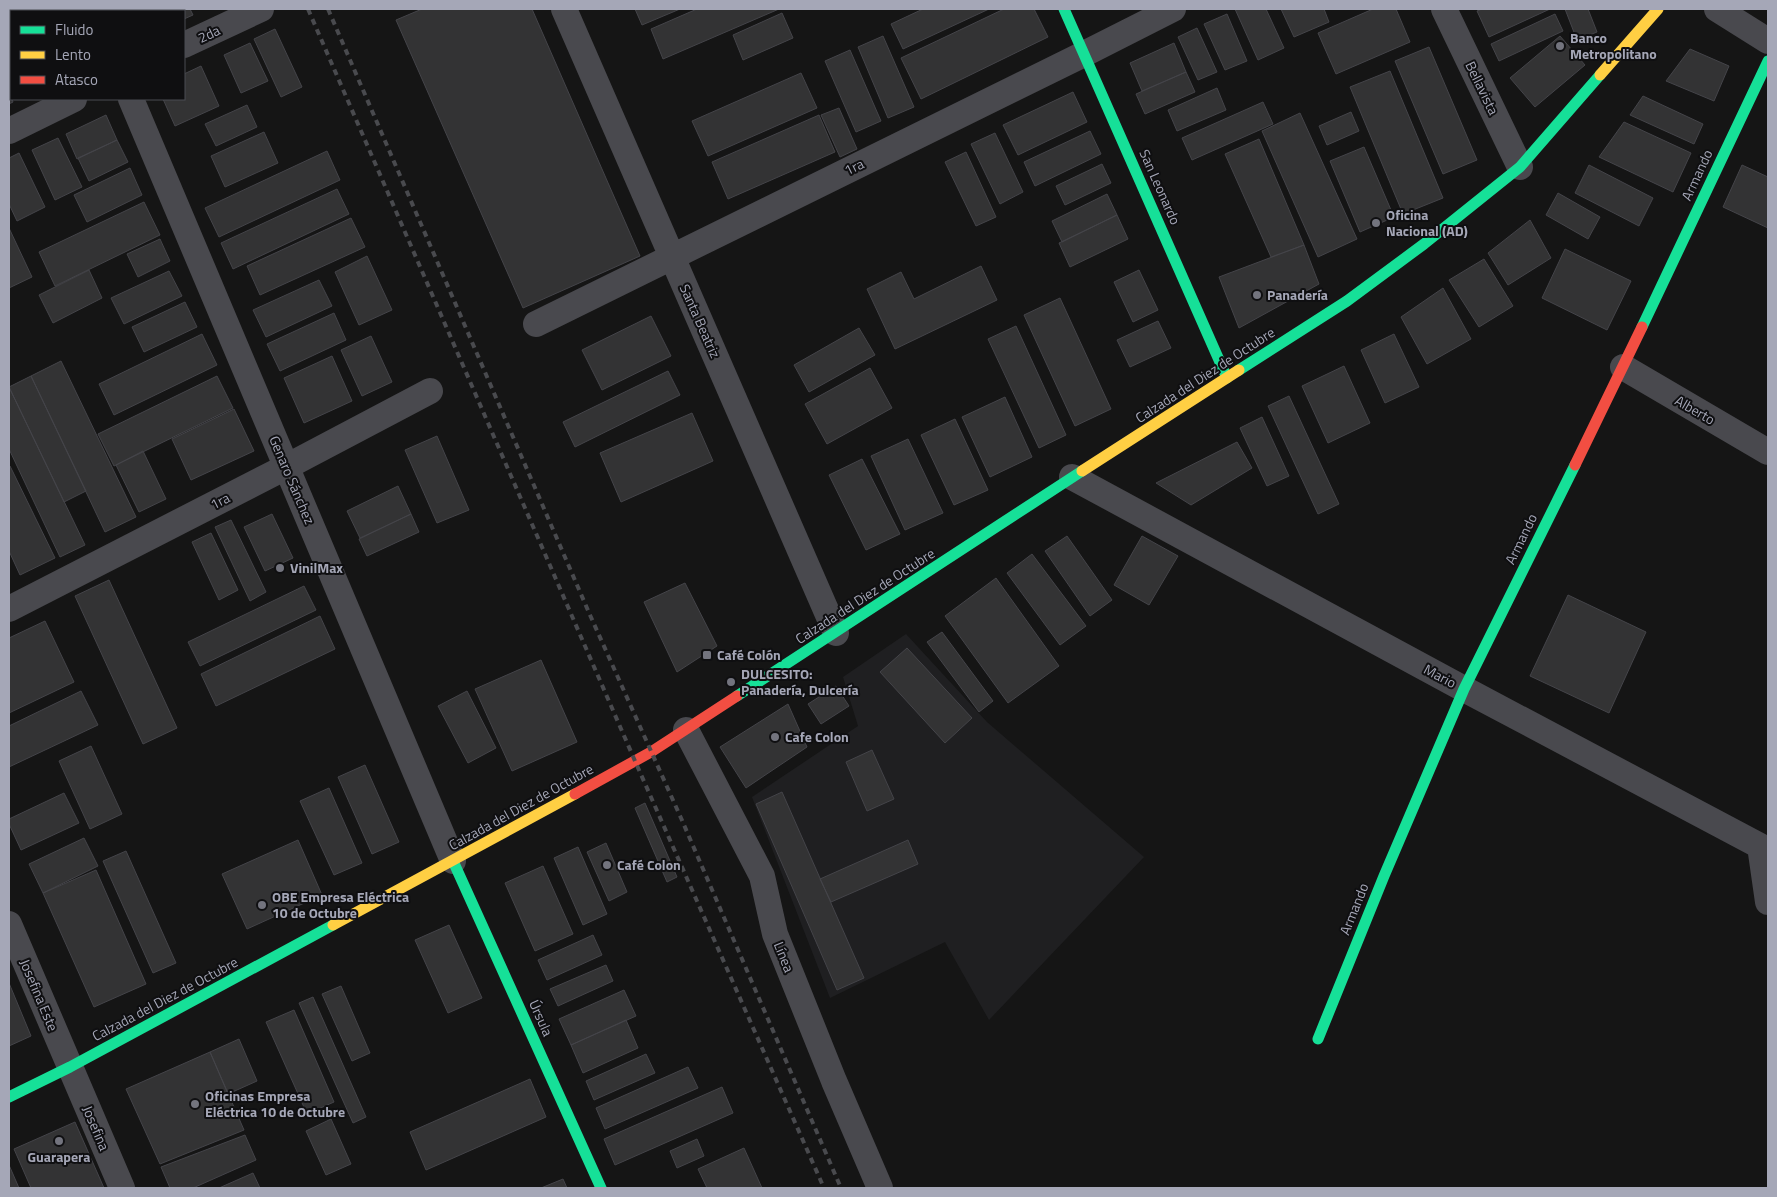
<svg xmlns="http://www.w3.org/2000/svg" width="1777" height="1197" font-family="'Titillium Web',sans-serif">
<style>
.built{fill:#1f1f21}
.building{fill:#333334;stroke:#444449}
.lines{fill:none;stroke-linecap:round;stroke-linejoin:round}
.street{stroke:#49494e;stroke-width:26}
.fast{stroke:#16e098;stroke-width:11}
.slow{stroke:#ffcf43;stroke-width:11}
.jam{stroke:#f24e42;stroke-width:11}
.rail{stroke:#494a4e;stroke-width:4;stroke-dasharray:6 5;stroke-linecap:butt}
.poi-dot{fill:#73747e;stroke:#0f0f11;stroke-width:2}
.labels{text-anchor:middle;stroke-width:4;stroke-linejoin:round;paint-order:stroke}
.street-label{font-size:14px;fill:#a5a7b7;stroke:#0f0f11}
.poi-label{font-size:14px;font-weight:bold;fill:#a5a7b7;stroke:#0f0f11;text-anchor:start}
</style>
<rect width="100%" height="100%" fill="#151515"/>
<!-- built -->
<path class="built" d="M906,634l81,88 157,135 -155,163 -44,-78 -115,56 -78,-201 106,-71 -15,-49z"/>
<!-- building -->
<path class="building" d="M9,9h48l-5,2h-41v12l-2,-5z
M127,9h63l3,6 -9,4v-8h-56z
M422,9h110l108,247 -117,52 -127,-288z
M635,9h45l-38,16z
M697,9h82l-116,50 -12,-30z
M923,9h66l-86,40 -12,-25z
M1004,9h30l14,28 -127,62 -20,-41z
M1235,9h31l18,39 -26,12z
M1281,9h43l5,13 -35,15z
M1373,9h23l14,33 -74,32 -18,-41z
M1482,9h68l-61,28 -12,-26z
M1565,9h23l9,23 -20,8z
M782,13l11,25 -50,22 -10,-25z
M1227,14l20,47 -22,9 -21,-46z
M1555,14l8,17 -64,30 -8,-17z
M1197,28l20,44 -19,8 -20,-43z
M275,29l27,58 -21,10 -27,-58z
M883,36l31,71 -26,11 -30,-71z
M1560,36l25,29 -50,42 -25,-29z
M9,41l2,5v51l-2,-5z
M250,43l18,38 -27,12 -17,-38z
M1174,43l12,29 -44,19 -12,-28z
M1429,47l48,113 -34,14 -48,-113z
M1690,49l39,17 -15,35 -48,-20z
M850,50l31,71 -25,11 -31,-71z
M201,66l18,40 -44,20 -12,-27h21v-25z
M1390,71l53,127 -40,16 -53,-127z
M1186,72l9,20 -50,22 -9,-20z
M801,73l16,35 -109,48 -16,-35z
M1217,88l9,22 -49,21 -9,-21z
M9,92l4,10 -4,2z
M1073,92l14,30 -69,33 -15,-30z
M1643,96l60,28 -9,20 -64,-29z
M1263,102l10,22 -81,36 -10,-22z
M247,105l10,22 -41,19 -11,-22z
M839,108l18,41 -17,8 -19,-42z
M1351,112l8,19 -32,14 -8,-19z
M1300,113l57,126 -39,18 -56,-126z
M106,115l11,25 -40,19 -11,-25z
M819,115l16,37 -107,47 -16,-37z
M1624,122l67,31 -18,39 -74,-35z
M1090,131l11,23 -66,32 -11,-24z
M264,132l14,31 -53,24 -14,-31z
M995,133l28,59 -23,12 -29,-60z
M58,138l24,49 -27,13 -23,-50z
M1259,139l45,106 -33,12 -46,-103z
M117,140l11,22 -39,19 -11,-23z
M1364,147l30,70 -34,15 -30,-71z
M327,151l13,29 -121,57 -14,-29z
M966,152l30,65 -20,9 -31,-64z
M19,153l26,54 -28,14 -8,-17v-46z
M1102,164l9,19 -46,22 -9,-19z
M1589,165l64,33 -14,28 -64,-33z
M1742,165l26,12v51l-45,-21z
M130,168l12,27 -55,27 -13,-27z
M337,189l12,25 -116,55 -12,-26z
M1558,193l42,24 -12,22 -42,-24z
M1107,194l10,21 -55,27 -10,-21z
M144,202l16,33 -105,51 -16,-34z
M1117,215l11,24 -58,28 -11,-24z
M351,218l14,29 -105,48 -13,-29z
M1530,220l21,38 -43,27 -20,-32z
M9,228l23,49 -23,11z
M160,239l10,22 -32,16 -11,-23z
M1304,245l15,39 -80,44 -20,-51z
M1565,249l66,32 -24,49 -65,-32z
M367,256l25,54 -33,15 -24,-53z
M1484,259l29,47 -34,21 -30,-47z
M981,266l16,34 -102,49 -28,-60 34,-17 13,27z
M89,270l13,28 -49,25 -14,-28z
M1139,270l19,40 -25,12 -19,-40z
M169,271l13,25 -58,28 -13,-26z
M319,280l13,26 -66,31 -13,-27z
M1443,288l28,51 -44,25 -26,-47z
M1060,298l51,111 -36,17 -51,-111z
M185,302l12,25 -53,25 -12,-25z
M334,313l12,27 -66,31 -13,-27z
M651,316l20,40 -69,34 -20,-40z
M1158,321l13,27 -41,19 -13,-27z
M1016,326l50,109 -27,13 -51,-109z
M859,328l16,27 -66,37 -15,-27z
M202,334l15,31 -103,50 -15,-31z
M1394,334l25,53 -34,16 -24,-53z
M371,336l21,46 -30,14 -21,-46z
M332,356l20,45 -48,22 -20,-45z
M61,361l75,156 -31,15 -74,-156z
M1344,366l26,57 -42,20 -26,-57z
M870,368l22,40 -65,36 -22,-40z
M668,371l12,24 -105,52 -12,-25z
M31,376l55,115 -22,11 -55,-115z
M217,376l16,32 -119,58 -16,-32z
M9,387l76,158 -25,12 -51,-108z
M1289,396l50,108 -21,10 -50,-108z
M1005,397l27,60 -42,20 -28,-60z
M234,409l20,42 -63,29 -19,-41z
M692,413l21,48 -92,41 -21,-49z
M1262,417l27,59 -22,10 -27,-58z
M955,419l33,71 -34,15 -33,-70z
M437,436l32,74 -32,13 -32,-73z
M908,439l35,74 -38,17 -34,-74z
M1237,442l15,26 -61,37 -35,-22z
M143,451l23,48 -27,13 -23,-47z
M862,459l38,75 -34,16 -37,-75z
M10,466l45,92 -35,17 -11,-24v-84z
M398,486l13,28 -51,24 -13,-27z
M272,514l21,44 -28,13 -21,-44z
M411,514l8,18 -52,24 -8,-17z
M231,520l35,72 -16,9 -35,-74z
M211,533l27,57 -19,10 -27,-58z
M1067,536l45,64 -22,16 -45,-65z
M1142,536l36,20 -29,49 -35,-20z
M1032,554l54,72 -26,19 -53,-72z
M996,578l63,88 -51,37 -63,-87z
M109,580l68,148 -34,16 -68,-148z
M685,583l32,63 -40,26 -33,-70z
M304,586l12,24 -116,56 -12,-24z
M1568,595l78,37 -37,81 -79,-37z
M320,616l15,33 -119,57 -15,-32z
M45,621l29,61 -65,31v-75z
M942,632l51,69 -14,11 -52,-70z
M907,648l65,70 -27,25 -65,-71z
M541,660l36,82 -65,29 -37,-82z
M836,686l13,20 -28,18 -13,-20z
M81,691l17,34 -89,42v-41z
M467,691l29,57 -28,15 -30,-57z
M788,704l19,43 -61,41 -26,-41z
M91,746l31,68 -32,15 -31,-68z
M872,750l22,49 -27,12 -21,-49z
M365,765l34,77 -27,12 -34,-77z
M329,788l33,75 -28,12 -34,-74z
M782,792l82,186 -27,12 -81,-186z
M64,793l15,30 -58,27 -12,-26v-5z
M645,803l32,74 -10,5 -32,-74z
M84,838l14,28 -55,27 -14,-29z
M298,840l24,55 -75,34 -25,-55z
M908,840l10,24 -87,38 -11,-23z
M606,843l21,49 -18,9 -22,-49z
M578,847l29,67 -24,11 -29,-67z
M126,851l50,112 -23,10 -50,-112z
M543,866l30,68 -38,17 -30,-68z
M96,870l50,114 -52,23 -51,-114z
M449,925l33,73 -34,15 -33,-73z
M593,935l9,20 -55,25 -9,-20z
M606,965l7,16 -55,25 -8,-17z
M9,983l22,53 -22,10z
M341,986l29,67 -18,8 -30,-67z
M624,990l12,26 -65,29 -12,-26z
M313,997l53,120 -13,6 -54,-120z
M294,1010l40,92 -27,12 -41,-92z
M626,1020l12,28 -55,25 -12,-28z
M239,1039l18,42 -29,13 -18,-42z
M210,1052l34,78 -84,34 -34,-75z
M646,1054l9,19 -61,27 -8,-19z
M688,1067l10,21 -93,41 -9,-21z
M530,1079l16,38 -120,53 -16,-38z
M722,1087l11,26 -118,52 -11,-26z
M331,1119l20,45 -25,11 -20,-44z
M75,1122l29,66h-73l-17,-39z
M245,1135l11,25 -63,28h-23l-9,-21z
M697,1139l7,17 -27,12 -7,-17z
M744,1148l18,40h-55l-9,-19z
M9,1165l10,23h-10z
M253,1173l7,15h-41z
M563,1179l4,9h-26z"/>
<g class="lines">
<!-- street -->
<path class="street" d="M92,9l1,2
M564,9l272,624
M1444,9l76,158
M1717,9l51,32
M184,45l77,-36
M131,99l322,762
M9,131l65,-32
M536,324l548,-270 89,-45
M1623,367l145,85
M1072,477l392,212 296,157 8,56
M9,609l277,-142 144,-76
M686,730l76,146 13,58 59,147 46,107
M9,924l113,264"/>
<!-- fast -->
<path class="fast" d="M1064,9l163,369
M1642,327l126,-266
M1239,370l108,-69 77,-57 96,-77 80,-92
M737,696l345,-225
M453,861l148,327
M1318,1039l66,-163 80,-187 111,-224
M9,1097l61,-30 263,-142"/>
<!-- slow -->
<path class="slow" d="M1600,75l58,-66
M1082,471l157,-101
M333,925l242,-131"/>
<!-- jam -->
<path class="jam" d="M1575,465l67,-138
M575,794l76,-42 86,-56"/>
<!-- rail -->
<path class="rail" d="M308,9l327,752 189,427
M328,9l262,606 91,203 160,370"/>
</g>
<!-- markers -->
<g class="poi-dot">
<circle cx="1560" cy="46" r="5"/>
<circle cx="1376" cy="223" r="5"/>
<circle cx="1257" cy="295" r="5"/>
<circle cx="280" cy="568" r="5"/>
<rect x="702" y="650" width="10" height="10" rx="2.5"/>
<circle cx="731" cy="682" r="5"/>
<circle cx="775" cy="737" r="5"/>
<circle cx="607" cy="865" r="5"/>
<circle cx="262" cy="905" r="5"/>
<circle cx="195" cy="1104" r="5"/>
<circle cx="59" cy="1141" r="5"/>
</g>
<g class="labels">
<!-- street labels -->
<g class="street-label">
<text transform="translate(209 34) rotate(-25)" y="5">2da</text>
<text transform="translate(1482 88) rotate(64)" y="5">Bellavista</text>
<text transform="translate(854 167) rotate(-26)" y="5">1ra</text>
<text transform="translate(1697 175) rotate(-65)" y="5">Armando</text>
<text transform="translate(1160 187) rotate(66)" y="5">San Leonardo</text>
<text transform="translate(700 321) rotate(66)" y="5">Santa Beatriz</text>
<text transform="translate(1205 375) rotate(-33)" y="5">Calzada del Diez de Octubre</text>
<text transform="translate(1695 410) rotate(30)" y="5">Alberto</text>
<text transform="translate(292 480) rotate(67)" y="5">Genaro Sánchez</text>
<text transform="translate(220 501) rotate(-27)" y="5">1ra</text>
<text transform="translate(1521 539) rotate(-64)" y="5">Armando</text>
<text transform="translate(865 596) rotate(-33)" y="5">Calzada del Diez de Octubre</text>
<text transform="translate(1440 676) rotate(28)" y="5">Mario</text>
<text transform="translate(521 807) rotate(-29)" y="5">Calzada del Diez de Octubre</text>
<text transform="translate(1354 909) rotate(-68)" y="5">Armando</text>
<text transform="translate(784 957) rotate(68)" y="5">Línea</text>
<text transform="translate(39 995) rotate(67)" y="5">Josefina Este</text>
<text transform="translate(165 999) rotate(-28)" y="5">Calzada del Diez de Octubre</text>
<text transform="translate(541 1018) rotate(66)" y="5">Úrsula</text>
<text transform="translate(96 1128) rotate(67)" y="5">Josefina</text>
</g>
<!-- poi labels -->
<g class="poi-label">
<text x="1570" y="43">Banco<tspan x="1570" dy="16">Metropolitano</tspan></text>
<text x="1386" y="220">Oficina<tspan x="1386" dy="16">Nacional (AD)</tspan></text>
<text x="1267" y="300">Panadería</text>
<text x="290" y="573">VinilMax</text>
<text x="717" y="660">Café Colón</text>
<text x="741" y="679">DULCESITO:<tspan x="741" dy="16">Panadería, Dulcería</tspan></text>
<text x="785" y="742">Cafe Colon</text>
<text x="617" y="870">Café Colon</text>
<text x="272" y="902">OBE Empresa Eléctrica<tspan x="272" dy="16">10 de Octubre</tspan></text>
<text x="205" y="1101">Oficinas Empresa<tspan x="205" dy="16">Eléctrica 10 de Octubre</tspan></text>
<text x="59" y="1162" text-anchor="middle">Guarapera</text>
</g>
</g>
<!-- border -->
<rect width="1777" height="1197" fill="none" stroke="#a5a7b7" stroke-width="20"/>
<!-- legend -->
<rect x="10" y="10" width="175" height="90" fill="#0f0f11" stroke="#4b4c53"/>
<rect x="20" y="26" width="25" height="8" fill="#16e098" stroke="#4b4c53"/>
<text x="55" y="35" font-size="15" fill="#a5a7b7">Fluido</text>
<rect x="20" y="51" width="25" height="8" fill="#ffcf43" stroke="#4b4c53"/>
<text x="55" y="60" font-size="15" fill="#a5a7b7">Lento</text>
<rect x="20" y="76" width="25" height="8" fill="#f24e42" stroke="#4b4c53"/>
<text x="55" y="85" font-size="15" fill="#a5a7b7">Atasco</text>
</svg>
